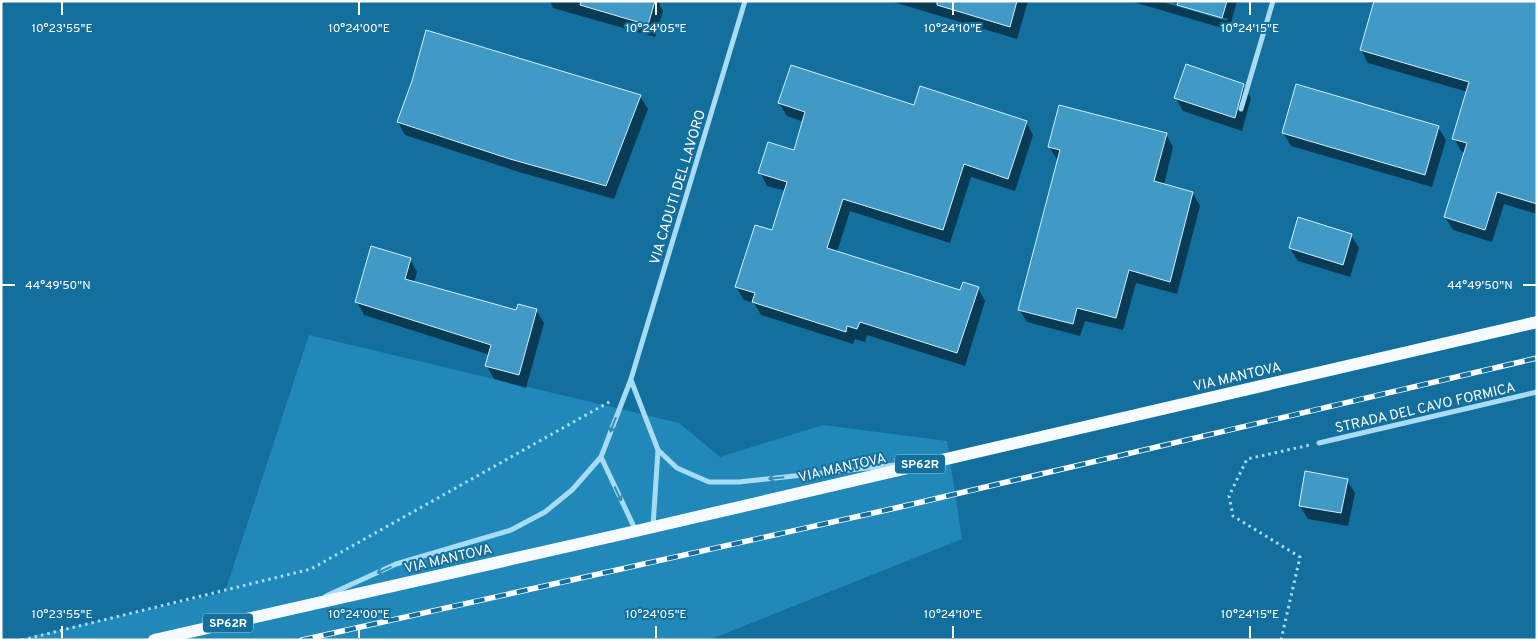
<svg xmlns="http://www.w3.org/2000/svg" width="1538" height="641" font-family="Overpass,sans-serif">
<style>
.green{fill:#2189ba}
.shadow{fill:#0007}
.building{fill:#409ac5;stroke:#d1f0fe}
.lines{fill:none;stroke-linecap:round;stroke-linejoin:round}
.path{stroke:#a8dcf4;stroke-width:3;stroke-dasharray:2.5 4;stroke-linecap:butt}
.minor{stroke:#a8dcf4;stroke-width:5}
.primary{stroke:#f5fbff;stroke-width:12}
.rail-casing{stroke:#fff;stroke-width:5.5}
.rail{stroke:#136f9d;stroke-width:4;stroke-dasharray:11;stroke-linecap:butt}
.oneway{stroke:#388ab3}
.ticks{fill:none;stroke:#fff;stroke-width:2}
.labels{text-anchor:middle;stroke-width:4;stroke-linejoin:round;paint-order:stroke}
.shield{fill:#136f9d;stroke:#b8d4e2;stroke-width:1}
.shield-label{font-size:12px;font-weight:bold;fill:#fff}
.street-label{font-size:14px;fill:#fff;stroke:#136f9d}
.ticks-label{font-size:12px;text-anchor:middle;fill:#fff;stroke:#136f9d;stroke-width:4;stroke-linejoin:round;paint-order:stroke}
</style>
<rect width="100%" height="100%" fill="#136f9d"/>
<!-- green -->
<path class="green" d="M309,335l370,88 41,34 103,-32 124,16 15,98 -253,101h-694l210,-48z"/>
<!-- shadow -->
<path class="shadow" d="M550,1h108l5,10 -8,26 -102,-29z
M890,1h138l-11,38z
M1130,1h29l68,20 1,-2 -60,-18h69l-8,29z
M1364,1h173v213l-33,-10 -12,38 -39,-12 -8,-13 20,-64 -4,-2 -7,-13 14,-46 -100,-29 -7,-13 13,-46z
M1243,85l8,13 -9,33 -59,-20 -7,-13z
M640,96l8,13 -34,90 -95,-27 -114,-37 -7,-13z
M779,103l135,4 112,15 7,13 -18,56 -44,-14 -21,66 -100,-32 -13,41 124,40 17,-4 7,13 -20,65 -98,-31 -2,7 -10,-3 -2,5 -92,-29 -7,-12 -10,-3 -8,-13 37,-55 13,-41 -19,-5 -7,-14 35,-21 9,-29 -17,-6z
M1438,127l8,13 -14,47 -141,-41 -8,-14z
M1166,134l7,13 -9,38 29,8 7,13 -23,88 -41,-11 -13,47 -38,-9 -5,15 -53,-14 -8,-13 39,-148 -9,-14z
M1351,235l8,13 -9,29 -52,-16 -8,-13z
M410,259l7,13 -3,11 103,28 19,-1 8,13 -18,65 -32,-9 -7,-13 3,-11 -126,-40 -7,-13z
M1347,480l8,13 -7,33 -40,-7 -8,-13z"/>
<!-- building -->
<path class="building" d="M581,1h74l-7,24 -68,-20z
M937,1h80l-7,26 -73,-22z
M1178,1h49l-5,17 -45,-13z
M1374,1h163v203l-40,-12 -12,38 -41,-13 23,-74 -15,-4 17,-57 -109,-32z
M426,30l215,65 -35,91 -96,-27 -113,-37 15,-41z
M1186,64l58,20 -9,34 -61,-20z
M791,65l123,40 6,-19 107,35 -19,58 -44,-15 -21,66 -100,-31 -16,49 133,42 3,-8 16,5 -22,66 -97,-31 -3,7 -10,-3 -1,6 -94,-30 3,-9 -20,-6 20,-62 17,5 15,-48 -29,-9 10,-31 26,8 11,-38 -27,-9z
M1296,84l143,42 -14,49 -143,-42z
M1059,105l108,28 -13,48 39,11 -23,90 -41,-12 -13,48 -39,-10 -4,16 -55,-14 42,-160 -12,-3z
M1298,217l54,17 -9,31 -54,-17z
M371,246l40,12 -6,21 111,31 2,-6 19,5 -18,66 -34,-9 6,-21 -136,-43z
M1305,471l43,8 -7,34 -42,-7z"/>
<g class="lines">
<!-- path -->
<path class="path" d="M22,640l289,-71 300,-168
M1281,640l19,-83 -67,-41 -4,-20 18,-37 63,-14"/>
<!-- minor -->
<path class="minor" d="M1241,109l32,-108
M631,380l27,70 19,18 32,14h30l156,-17
M1319,443l218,-51
M601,457l35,74
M653,526l5,-76
M326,596l70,-32 115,-34 34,-18 27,-22 29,-33 30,-78 114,-378"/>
<!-- primary -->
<path class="primary" d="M154,640l482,-109 901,-209"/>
<!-- rail casing -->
<g class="rail-casing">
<path id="rail" d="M302,640l598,-133 637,-149"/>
</g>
<!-- rail -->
<use href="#rail" class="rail"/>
</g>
<!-- one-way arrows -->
<defs><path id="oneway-shaft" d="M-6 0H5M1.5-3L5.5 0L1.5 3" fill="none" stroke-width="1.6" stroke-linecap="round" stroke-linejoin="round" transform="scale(1.25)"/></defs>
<g class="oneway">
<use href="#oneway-shaft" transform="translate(613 425) rotate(111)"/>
<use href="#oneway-shaft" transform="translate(776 478) rotate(174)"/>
<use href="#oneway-shaft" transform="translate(618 494) rotate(65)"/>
<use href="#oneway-shaft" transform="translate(384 570) rotate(156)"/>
</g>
<!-- ticks -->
<path class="ticks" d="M62,2v13M359,2v13M656,2v13M953,2v13M1250,2v13M2,285h13M1523,285h13M62,626v12M359,626v12M656,626v12M953,626v12M1250,626v12"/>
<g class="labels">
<!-- shield labels -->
<g class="shield">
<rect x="895" y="454.5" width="50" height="19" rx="4"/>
<rect x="203" y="613.5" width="50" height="19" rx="4"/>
</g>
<g class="shield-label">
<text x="920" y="468">SP62R</text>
<text x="228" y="627">SP62R</text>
</g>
<!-- street labels -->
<g class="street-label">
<text transform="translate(677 187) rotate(-73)" y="5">VIA CADUTI DEL LAVORO</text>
<text transform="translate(1237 376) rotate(-13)" y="5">VIA MANTOVA</text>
<text transform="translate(1425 407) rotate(-13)" y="5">STRADA DEL CAVO FORMICA</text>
<text transform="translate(842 467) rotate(-13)" y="5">VIA MANTOVA</text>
<text transform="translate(448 558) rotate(-13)" y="5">VIA MANTOVA</text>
</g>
</g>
<g class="ticks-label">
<text x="62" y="32">10°23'55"E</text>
<text x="359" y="32">10°24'00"E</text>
<text x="656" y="32">10°24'05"E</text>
<text x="953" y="32">10°24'10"E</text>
<text x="1250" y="32">10°24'15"E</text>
<text x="58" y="289">44°49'50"N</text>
<text x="1480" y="289">44°49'50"N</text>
<text x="62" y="618">10°23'55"E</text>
<text x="359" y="618">10°24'00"E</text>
<text x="656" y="618">10°24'05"E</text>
<text x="953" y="618">10°24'10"E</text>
<text x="1250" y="618">10°24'15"E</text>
</g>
<!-- border -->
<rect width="1538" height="641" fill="none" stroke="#ffffff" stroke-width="5"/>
</svg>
